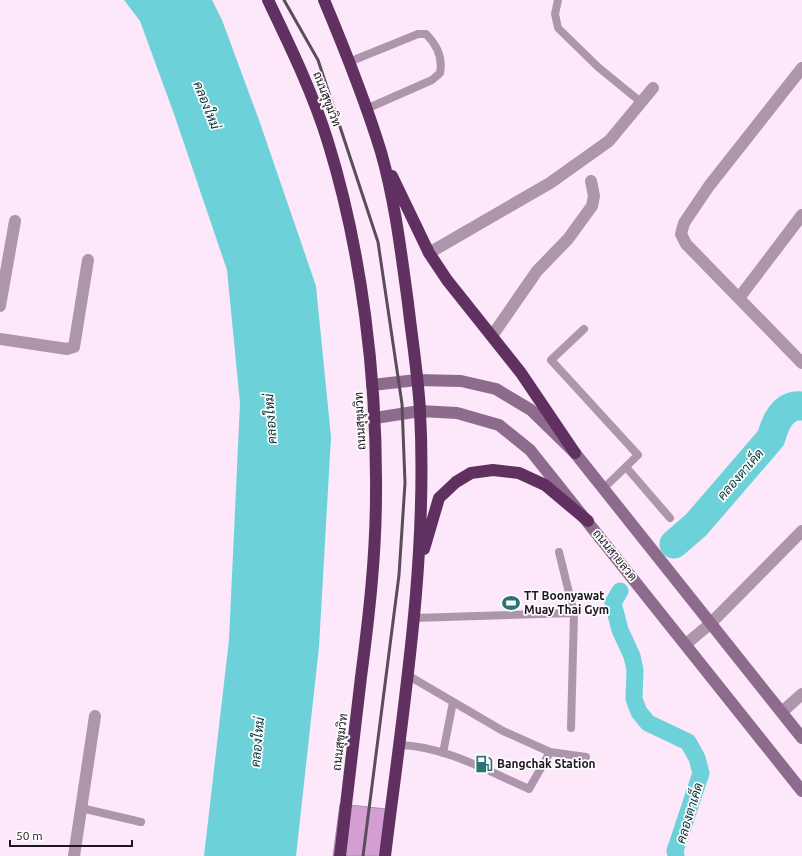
<svg xmlns="http://www.w3.org/2000/svg" width="802" height="856" font-family="Ubuntu,Sarabun,sans-serif">
<style>
.water{fill:#6cd1d9}
.lines{fill:none;stroke-linecap:round;stroke-linejoin:round}
.canal{stroke:#6cd1d9;stroke-width:17}
.river{stroke:#6cd1d9;stroke-width:29}
.building{fill:#d59ed3;stroke:#a990a8}
.lane{stroke:#ad95ac;stroke-width:8}
.street{stroke:#ad95ac;stroke-width:12}
.secondary{stroke:#8d6b8c;stroke-width:12}
.highway{stroke:#603160;stroke-width:12}
.rail{stroke:#594d59;stroke-width:3}
.labels{text-anchor:middle;stroke-width:3.5;stroke-linejoin:round;paint-order:stroke}
.street-label{font-size:12px;fill:#1e151e;stroke:#fcfcfc}
.poi-label{font-size:12px;font-weight:bold;fill:#1e151e;stroke:#fcfcfc;text-anchor:start}
.water-label{font-size:13px;font-style:italic;fill:#003437;stroke:#fcfcfc}
</style>
<rect width="100%" height="100%" fill="#fce7fb"/>
<!-- water -->
<path class="water" d="M124,0h88l10,20 37,100 57,166 15,151 -12,210 -23,209h-92l25,-216 11,-237 -13,-133 -53,-156 -34,-93z"/>
<g class="lines">
<!-- canal -->
<path class="canal" d="M620,591l-7,12 7,27 12,26 3,14 -1,29 5,13 9,11 40,19 9,16 4,15 -26,78 1,5"/>
<!-- river -->
<path class="river" d="M674,544l22,-19 75,-87c4,-15 12,-34 31,-32"/>
</g>
<!-- building -->
<path class="building" d="M340,804l56,6 -7,46h-56z"/>
<g class="lines">
<!-- lane -->
<path class="lane" d="M558,0l-3,14 3,14 40,39 44,36
M349,62l69,-28h8c11,11 17,24 14,39l-8,7 -66,29
M584,329l-33,31 87,95 -35,34
M626,467l44,51
M559,552l15,61 -3,115
M414,618l160,-5
M399,745c45,1 89,26 130,44l21,-37 -47,-21 -94,-55
M550,752l36,5
M443,753l10,-51
M81,808l60,14"/>
<!-- street -->
<path class="street" d="M802,68l-93,118 -25,37 -3,11 5,10 116,119
M429,253l121,-70 59,-42 44,-53
M739,298l63,-83
M0,306l15,-85
M492,336l45,-65 31,-32 24,-33 2,-10 -3,-15
M0,339l67,10 7,-2 14,-87
M686,644l24,-20 92,-93
M782,712l20,-18
M74,856l21,-140"/>
<!-- secondary -->
<path class="secondary" d="M372,385l45,-5 44,1 35,8 35,21 44,43 227,285
M375,418l45,-7 37,2 42,12 31,25 272,341"/>
<!-- highway -->
<path class="highway" d="M268,0c22,46 45,93 60,142 34,110 49,236 48,351 0,62 -7,123 -15,184 -7,60 -14,119 -21,179
M324,0c21,50 41,100 57,152 14,49 20,100 27,151 4,36 10,72 12,108 8,149 -17,298 -35,445
M392,176l37,77 18,27 74,93 54,80
M424,549l15,-51 17,-16 15,-9 22,-3 26,3 26,12 43,36"/>
<!-- rail -->
<path class="rail" d="M284,0l34,60 60,182 24,162 3,79 -6,92 -36,281"/>
</g>
<!-- icons -->
<defs>
<g id="stadium-bare" transform="scale(1.38)"><path d="M0-5a6.5 5 0 1 0 0 10a6.5 5 0 1 0 0-10ZM-3.5-1.8h7v3.6h-7Z" fill="#2a7479" stroke="#fcfcfc" stroke-width="2.5" paint-order="stroke"/></g>
<g id="fuel-bare" transform="scale(1.38)"><path d="M-5.5-6h7V0h2V4h1.3V-2.5L3-4.5l.8-.8L6-3V5H2.5V1h-1V6h-7ZM-4.2-4.7v3.2H.2V-4.7Z" fill="#2a7479" stroke="#fcfcfc" stroke-width="2.5" paint-order="stroke"/></g>
</defs>
<g fill-rule="evenodd">
<use href="#stadium-bare" x="511" y="603"/>
<use href="#fuel-bare" x="484" y="764"/>
</g>
<g class="labels">
<!-- street labels -->
<g class="street-label">
<text transform="translate(327 99) rotate(69)" y="4">ถนนสุขุมวิท</text>
<text transform="translate(360 421) rotate(-93)" y="4">ถนนสุขุมวิท</text>
<text transform="translate(615 555) rotate(51)" y="4">ถนนสายลวด</text>
<text transform="translate(340 742) rotate(-83)" y="4">ถนนสุขุมวิท</text>
</g>
<!-- poi labels -->
<g class="poi-label">
<text x="524" y="600">TT Boonyawat<tspan x="524" dy="14">Muay Thai Gym</tspan></text>
<text x="497" y="768">Bangchak Station</text>
</g>
<!-- water labels -->
<g class="water-label">
<text transform="translate(207 105) rotate(68)" y="5">คลองใหม่</text>
<text transform="translate(270 419) rotate(-94)" y="5">คลองใหม่</text>
<text transform="translate(740 474) rotate(-49)" y="5">คลองตาเค็ด</text>
<text transform="translate(257 742) rotate(-85)" y="5">คลองใหม่</text>
<text transform="translate(689 813) rotate(-73)" y="5">คลองตาเค็ด</text>
</g>
</g>
<!-- scale -->
<path d="M10 840v6h122v-6" fill="none" stroke="#1e151e" stroke-width="2"/>
<text x="16" y="840" font-size="12" fill="#1e151e" stroke="#fcfcfc" stroke-width="3" paint-order="stroke">50 m</text>
</svg>
